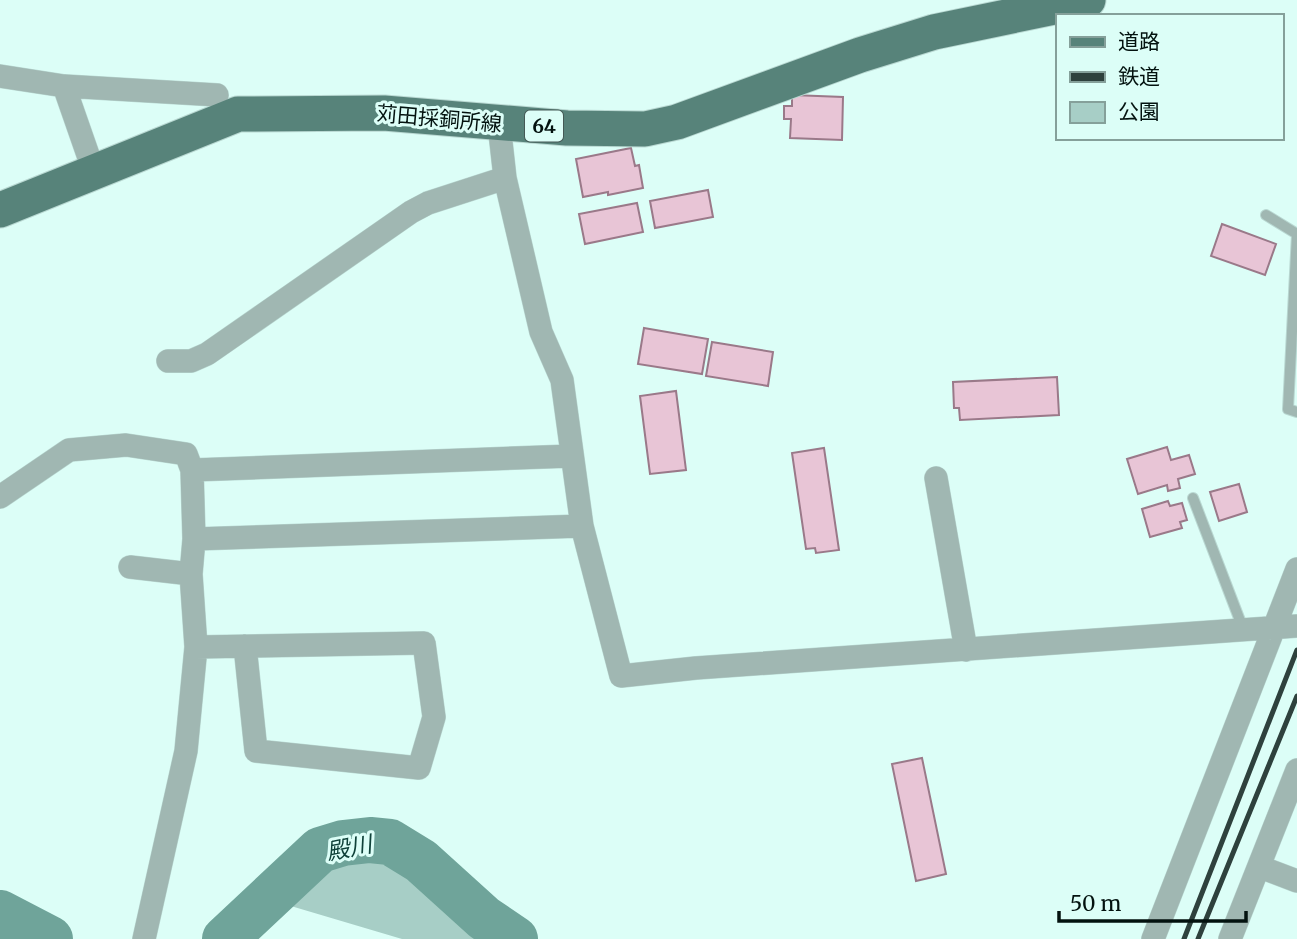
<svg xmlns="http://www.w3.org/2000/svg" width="1297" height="939" font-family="Merriweather,'Noto Sans JP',serif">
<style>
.green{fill:#a7cec6}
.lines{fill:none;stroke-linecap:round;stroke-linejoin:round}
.river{stroke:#6fa49a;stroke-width:46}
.building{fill:#e8c5d6;stroke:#9a7989;stroke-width:2}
.lane-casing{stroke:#b9d8d2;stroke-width:12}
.street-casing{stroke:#b9d8d2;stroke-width:24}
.primary-casing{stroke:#b9d8d2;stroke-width:37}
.lane{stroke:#a0b7b2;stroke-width:10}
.street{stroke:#a0b7b2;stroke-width:23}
.primary{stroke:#57837a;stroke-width:35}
.rail{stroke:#2e413d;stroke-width:5}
.labels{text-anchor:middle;stroke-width:6;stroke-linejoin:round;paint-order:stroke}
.shield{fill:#dcfef7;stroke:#445955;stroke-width:2}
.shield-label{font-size:19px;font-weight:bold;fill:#03120f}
.street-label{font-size:21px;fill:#03120f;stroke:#dcfef7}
.water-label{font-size:23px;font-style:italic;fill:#0f4139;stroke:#dcfef7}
</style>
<rect width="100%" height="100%" fill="#dcfef7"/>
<!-- green -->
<path class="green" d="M372,847c40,12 66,52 99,76 8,6 19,11 28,16h-97l-128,-38c27,-22 62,-53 98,-54z"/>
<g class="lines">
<!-- river -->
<path class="river" d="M0,913l50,26
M225,939l95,-89 23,-7 27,-3 20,2 31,19 63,57 31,21"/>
</g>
<!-- building -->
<path class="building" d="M792,95l51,2 -1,43 -52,-2 1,-19h-7v-13h8z
M631,148l4,18 4,-1 4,23 -35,7v-3l-25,5 -7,-38z
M708,190l5,27 -58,11 -5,-27z
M637,203l6,29 -58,12 -6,-30z
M1222,224l54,20 -11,31 -54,-19z
M644,328l64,11 -6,35 -64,-10z
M712,342l61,10 -5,34 -62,-10z
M1057,377l2,38 -99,5 -1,-12h-5l-1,-26z
M676,391l10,79 -36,4 -10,-78z
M1167,447l4,13 18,-5 6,19 -17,5 2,9 -12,3 -1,-6 -29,9 -11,-35z
M824,448l15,102 -23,3 -1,-5 -9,1 -14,-96z
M1239,484l8,28 -28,9 -9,-29z
M1168,501l2,5 12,-3 5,17 -7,2 2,6 -32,9 -8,-28z
M922,758l24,116 -30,7 -24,-117z"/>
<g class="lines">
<!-- lane casing -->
<g class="lane-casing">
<path id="lane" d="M1266,215l31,19 -9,175 9,3
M1193,498l51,133"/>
</g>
<!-- street casing -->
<g class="street-casing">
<path id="street" d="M0,76l64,10 153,9
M64,86l30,86
M499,124l6,54 36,154 21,48 20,146 39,150 75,-8 601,-42
M168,361h23l16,-7 204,-142 17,-9 77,-25
M192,470l380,-14
M936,478l30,172
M0,497l69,-47 57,-5 60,9 6,16 2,69 -3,35 5,73 -10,104 -42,188
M194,539l388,-13
M130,567l61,7
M196,647l228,-4 10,74 -15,51 -163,-17 -11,-105
M1260,867l37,14
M1153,939l144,-370
M1230,939l67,-169"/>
</g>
<!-- primary casing -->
<g class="primary-casing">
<path id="primary" d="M0,210l238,-96 146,-1 183,15 78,1 32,-7 183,-67 74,-23 154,-32"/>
</g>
<!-- lane -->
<use href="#lane" class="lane"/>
<!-- street -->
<use href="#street" class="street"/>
<!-- primary -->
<use href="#primary" class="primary"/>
<!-- rail -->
<path class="rail" d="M1184,939l113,-289
M1198,939l99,-243"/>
</g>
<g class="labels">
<!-- shield labels -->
<rect class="shield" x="525" y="110.5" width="38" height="31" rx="5"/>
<g class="shield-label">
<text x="544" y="133">64</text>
</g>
<!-- street labels -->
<g class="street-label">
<text transform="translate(439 119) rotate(5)" y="7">苅田採銅所線</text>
</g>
<!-- water labels -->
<g class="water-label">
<text transform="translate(349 848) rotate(-11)" y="8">殿川</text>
</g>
</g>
<!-- legend -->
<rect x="1056" y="14" width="228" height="126" fill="#dcfef7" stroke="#85a09a" stroke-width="2"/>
<rect x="1070" y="37" width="35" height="10" fill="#57837a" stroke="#85a09a" stroke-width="2"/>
<text x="1118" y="49" font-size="21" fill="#03120f">道路</text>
<rect x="1070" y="72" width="35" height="10" fill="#2e413d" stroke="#85a09a" stroke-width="2"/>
<text x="1118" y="84" font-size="21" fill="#03120f">鉄道</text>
<rect x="1070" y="102" width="35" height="21" fill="#a7cec6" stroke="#85a09a" stroke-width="2"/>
<text x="1118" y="119" font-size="21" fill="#03120f">公園</text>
<!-- scale -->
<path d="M1059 911v10h187v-10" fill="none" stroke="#03120f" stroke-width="3.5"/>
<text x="1070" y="911" font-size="21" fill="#03120f" stroke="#dcfef7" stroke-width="5" paint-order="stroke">50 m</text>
</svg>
